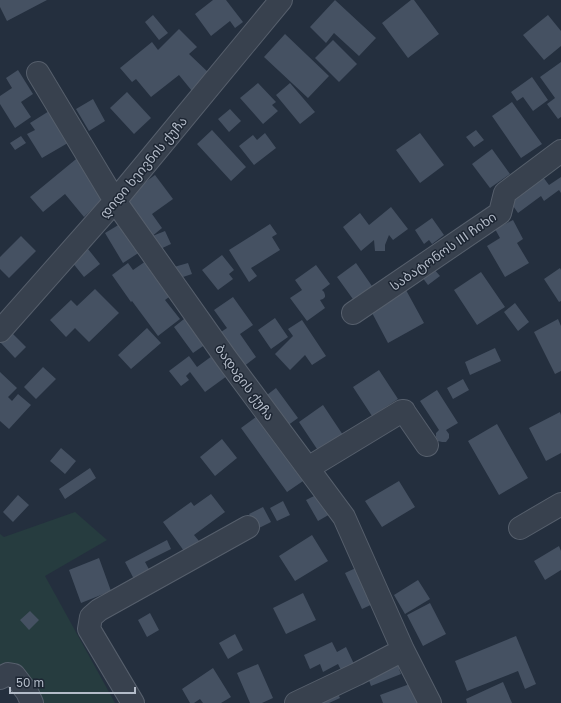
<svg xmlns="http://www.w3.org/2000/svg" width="561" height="703" font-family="'Golos Text','Noto Sans Georgian',sans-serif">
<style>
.green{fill:#263c3f}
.building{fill:#455162}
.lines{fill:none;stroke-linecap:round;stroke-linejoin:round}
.minor-casing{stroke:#565f6c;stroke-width:24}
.minor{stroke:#38414e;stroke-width:22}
.labels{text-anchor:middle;stroke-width:3;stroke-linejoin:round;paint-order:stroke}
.street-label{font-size:13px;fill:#b4bcc9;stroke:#1d2633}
</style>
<rect width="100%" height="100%" fill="#242f3e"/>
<!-- green -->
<path class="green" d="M75,512l32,28 -62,36 70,127h-73l-40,-34 -2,-4v-131l4,3z"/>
<!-- building -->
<path class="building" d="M0,0h47l-40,21 -7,-14z
M213,0h13l17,22 -8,6 -5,-7 -19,15 -16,-22z
M335,0l41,38 -17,18 -25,-23 -8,10 -16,-16z
M411,0h3l25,34 -31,24 -26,-35z
M153,15l15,18 -9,7 -14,-18z
M548,15l13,16v15l-17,14 -21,-25z
M179,29l18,18 -8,7 21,20 -18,17 -13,-16 -28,22 -15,-18 -4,3 -12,-14 32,-26 6,8z
M285,34l44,42 -21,22 -44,-41z
M333,40l24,24 -18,18 -24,-24z
M561,62v55l-3,2 -11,-15 8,-6 -15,-21z
M18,70l15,24 -12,8 10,15 -16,11 -15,-24v-8l12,-8 -6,-10z
M532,77l16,23 -15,11 -10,-14 -6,4 -6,-9z
M258,83l18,19 -4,3 6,6 -15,13 -23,-26z
M290,83l25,29 -15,12 -24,-29z
M127,92l24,26 -17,16 -24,-26z
M93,99l12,22 -16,10 -13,-22z
M512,102l30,42 -21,14 -29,-42z
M54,108l19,32 -31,18 -15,-24 8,-4 -5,-7z
M230,109l11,12 -12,11 -11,-13z
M212,130l34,37 -15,14 -34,-37z
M476,130l8,10 -10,7 -8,-10z
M265,133l11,15 -22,17 -15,-19 14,-11 4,5z
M420,133l24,32 -24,18 -24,-33z
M21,136l5,7 -11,7 -5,-7z
M492,149l18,25 -20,14 -18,-24z
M81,155l27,39 -24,23 -19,-23 -22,18 -13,-15z
M540,173l9,12 12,-8v16l-2,-3 -15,11 -3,-5 -23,17 -11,-16z
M155,175l18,24 -21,15 10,14 -12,10 -28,-39z
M391,207l17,22 -15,11 -4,-5 -4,10v-1v7h-10l-1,-11 -13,11 -18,-24 17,-14 9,12z
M432,218l12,17 -12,9 -3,-4 -5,4 -9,-14z
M513,220l10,19 -6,4 12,20 -24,14 -18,-31 13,-8 -5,-9z
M125,221l18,29 -20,13 -18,-30z
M270,224l7,10 -5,3 8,13 -29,18 6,8 -8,6 -20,-32z
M165,231l6,13 -15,7 -6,-14z
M21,236l15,15 -27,27 -9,-9v-12z
M88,249l12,15 -16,13 -12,-15z
M222,255l12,15 -5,4 4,5 -15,11 -16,-20z
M146,261l30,31 -11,8 15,19 -22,17 -26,-35 -1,1 -19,-27 16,-12 5,7z
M188,263l4,11 -15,5 -3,-12z
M356,263l18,26 -19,13 -18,-25z
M316,265l14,19 -8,6 2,2 1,3v2l-2,2 -3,1 5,8 -18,13 -17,-23 12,-8 -7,-10z
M433,268l7,8 -12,9 -6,-8z
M560,268l1,2v31l-2,1 -15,-23z
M481,272l24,35 -28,18 -23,-35z
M95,289l24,24 -30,29 -14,-14 -9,9 -16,-17 21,-20 6,6z
M406,290l18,33 -36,20 -18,-34z
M233,297l20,28 -13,9 16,23 -13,10 -22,-35 6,-4 -13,-18z
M515,303l14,19 -11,9 -14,-19z
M189,315l20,27 -16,11 -19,-26z
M275,318l13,19 -17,12 -13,-19z
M558,319l3,7v45l-6,3 -21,-42z
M302,320l24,36 -14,9 -7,-10 -15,15 -15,-16 18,-18 -5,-7z
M147,328l14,15 -30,26 -13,-14z
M10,331l16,16 -11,11 -15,-16v-2z
M495,348l6,13 -31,14 -5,-13z
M189,356l8,11 15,-11 15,20 -22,16 -15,-20 -4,4 3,4 -8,6 -12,-15z
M43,367l13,12 -20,20 -12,-12z
M379,370l19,29 -26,17 -19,-29z
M0,372l17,16 -9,9 4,4 6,-7 13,11 -22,24 -9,-8z
M463,379l6,11 -16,9 -6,-11z
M276,388l22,30 -14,10 -21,-30z
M437,390l21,33 -12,7 3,4v4l-3,4h-4l-4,-1 -2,-4v-4l3,-3 -19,-29z
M323,405l20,30 -24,17 -20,-30z
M560,412l1,3v38l-15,8 -17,-33z
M260,414l46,65 -19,13 -46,-64z
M497,424l31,54 -29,17 -31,-54z
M222,439l15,19 -22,18 -15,-19z
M61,448l15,13 -11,13 -15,-13z
M90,468l6,10 -31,21 -6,-10z
M399,481l16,26 -33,20 -17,-26z
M320,493l12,20 -14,8 -12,-21z
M211,494l14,18 -31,23 5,6 -15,10 -21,-29 28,-20 3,4z
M18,495l11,10 -16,17 -10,-10z
M283,501l7,14 -13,6 -7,-13z
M263,507l8,15 -14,7 -8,-15z
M312,535l16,26 -33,20 -16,-25z
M167,540l4,9 -26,13 6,11 -16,8 -10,-19z
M559,546l2,5v19l-16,10 -11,-19z
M99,558l12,33 -30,12 -12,-33z
M360,566l17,36 -15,7 -17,-36z
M418,580l12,19 -25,15 -11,-19z
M303,593l13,27 -30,14 -13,-26z
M430,603l16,31 -23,12 -16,-31z
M30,611l9,9 -10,10 -9,-10z
M150,613l9,17 -12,7 -9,-17z
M235,634l8,16 -15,9 -9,-16z
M516,636l20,48 -11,5 -7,-18 -51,20 -12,-30z
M332,642l5,10 9,-5 8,17 -13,6 -3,-6 -15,8 -3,-8 -10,5 -6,-14z
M404,656l4,10 -9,3 2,5 -30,12 -5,-14z
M258,664l15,34 -11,5h-12l-13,-30z
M213,668l18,29 -10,6h-18l-3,-4 -6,4h-4l-8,-14z
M415,682l8,21h-40l-3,-8z
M503,682l9,21h-45l-1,-4z
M335,688l5,10 -11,5h-18z"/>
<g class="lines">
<!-- minor casing -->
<g class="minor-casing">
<path id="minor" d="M38,73l77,128 111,157 118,159 59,133 27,53
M353,313l147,-100 5,-20 56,-42
M0,331l115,-130 166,-201
M308,468l94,-57h2l1,2 22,32
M520,528l41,-24
M0,678l8,-4 6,1 13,17 5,11
M133,703l-44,-74 2,-12 8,-7 149,-83
M296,703l61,-29 46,-24"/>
</g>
<!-- minor -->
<use href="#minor" class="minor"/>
</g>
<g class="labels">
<!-- street labels -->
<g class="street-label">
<text transform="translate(143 167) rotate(-50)" y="5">დიდი ხეივნის ქუჩა</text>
<text transform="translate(443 251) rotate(-35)" y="5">საბატონოს III ჩიხი</text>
<text transform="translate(245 382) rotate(54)" y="5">ბადაგის ქუჩა</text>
</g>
</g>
<!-- scale -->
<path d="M10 687v6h125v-6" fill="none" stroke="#b4bcc9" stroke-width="2"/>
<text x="16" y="687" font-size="12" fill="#b4bcc9" stroke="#1d2633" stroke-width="3" paint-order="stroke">50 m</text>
</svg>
